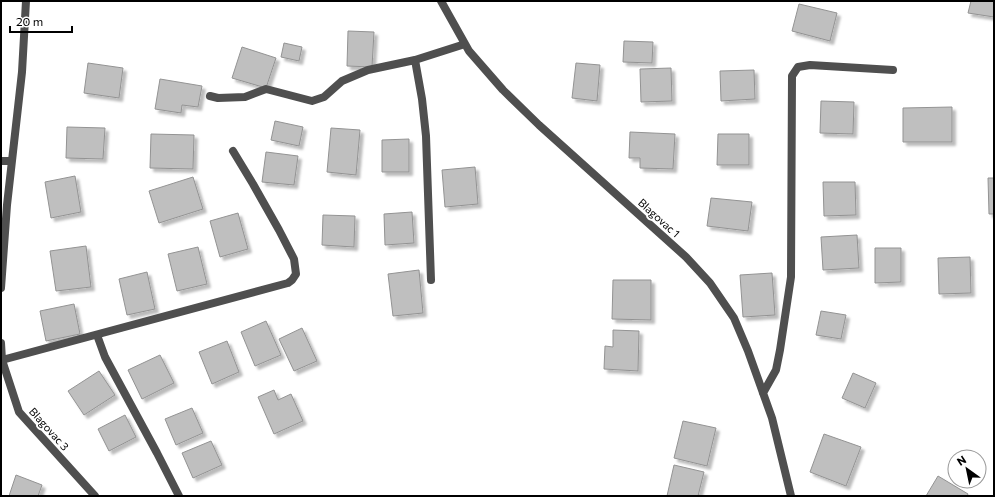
<svg xmlns="http://www.w3.org/2000/svg" width="995" height="497" font-family="Commissioner,sans-serif">
<style>
.building{fill:#bfbfbf;stroke:#939393;filter:url(#shadow)}
.lines{fill:none;stroke-linecap:round;stroke-linejoin:round}
.minor{stroke:#4f4f4f;stroke-width:8}
.labels{text-anchor:middle;stroke-width:4;stroke-linejoin:round;paint-order:stroke}
.street-label{font-size:11px;fill:#000;stroke:#fff}
</style>
<defs>
<filter id="shadow"><feDropShadow dx="3.5" dy="3.5" stdDeviation="1" flood-color="#0004"/></filter>
</defs>
<rect width="100%" height="100%" fill="#fff"/>
<!-- building -->
<path class="building" d="M971,1h23v16l-26,-4z
M799,4l38,9 -7,28 -38,-10z
M348,31l26,1 -2,35 -25,-1z
M624,41l29,1 -1,21 -29,-1z
M284,43l18,4 -3,14 -18,-4z
M242,47l34,11 -10,30 -34,-10z
M88,63l35,5 -4,30 -35,-5z
M576,63l24,2 -3,36 -25,-3z
M671,68l1,33 -31,1 -1,-33z
M754,70l1,29 -34,2 -1,-30z
M160,79l42,7 -4,21 -16,-2 -1,8 -26,-4z
M821,101l33,1 -1,32 -33,-1z
M952,107v35h-49v-34z
M275,121l28,6 -4,19 -28,-6z
M67,127l38,1 -2,31 -37,-1z
M331,128l29,2 -4,45 -29,-3z
M630,132l45,2 -2,35 -33,-1v-10h-11z
M151,134l43,1 -1,34 -43,-1z
M718,134h31v31h-32z
M409,139v33h-27v-32z
M266,152l32,4 -4,29 -32,-3z
M475,167l3,37 -33,3 -3,-37z
M75,176l6,36 -30,6 -6,-36z
M193,177l10,32 -44,14 -10,-32z
M988,178h6v36h-5z
M823,182h32l1,33 -32,1z
M711,198l41,4 -4,29 -41,-5z
M412,212l2,31 -29,2 -1,-31z
M238,213l10,36 -28,8 -10,-36z
M323,215l32,1 -1,31 -32,-2z
M857,235l2,33 -36,2 -2,-33z
M86,246l5,41 -35,4 -6,-40z
M198,247l9,37 -30,7 -9,-37z
M875,248h26v34l-26,1z
M970,257l1,36 -32,1 -1,-36z
M419,270l4,43 -30,3 -5,-42z
M147,272l8,37 -28,6 -8,-36z
M772,273l3,42 -32,2 -3,-42z
M613,280h38v40l-39,-1z
M74,304l6,30 -34,7 -6,-30z
M821,311l25,4 -5,24 -25,-4z
M266,321l15,34 -26,11 -14,-34z
M302,328l15,33 -23,10 -15,-32z
M613,330l26,1 -1,40 -34,-2 1,-23 8,1z
M227,341l12,31 -27,12 -13,-32z
M160,355l14,28 -32,16 -14,-29z
M99,371l16,24 -31,20 -16,-24z
M853,373l23,10 -11,25 -23,-10z
M274,390l4,10 13,-6 12,27 -29,13 -16,-37z
M192,408l11,25 -27,12 -11,-26z
M125,415l11,22 -27,14 -11,-22z
M683,421l33,7 -9,38 -33,-8z
M824,434l37,13 -15,39 -36,-14z
M211,441l11,24 -29,13 -11,-25z
M674,465l30,7 -6,24h-31z
M16,475l26,10 -4,11h-29z
M938,476l30,18 -1,2h-41z"/>
<g class="lines">
<!-- minor -->
<path class="minor" d="M441,1l28,50 34,39 36,35 147,132 24,26 24,35 14,33 24,67 19,78
M415,60l7,39 4,37 5,144
M210,96l8,2 27,-1 21,-8 46,12 12,-4 18,-16 26,-11 47,-10 50,-16
M1,161h11
M1,288l6,-83 15,-133 4,-71
M97,335l8,22 52,96 22,43
M1,343l1,17 17,52 76,84
M2,360l286,-77 4,-3 4,-6 -2,-15 -15,-29 -26,-46 -20,-33
M763,393l13,-23 4,-20 11,-73 1,-201 6,-9 12,-2 83,5"/>
</g>
<g class="labels">
<!-- street labels -->
<g class="street-label">
<text transform="translate(659 218) rotate(42)" y="4">Blagovac 1</text>
<text transform="translate(49 429) rotate(48)" y="4">Blagovac 3</text>
</g>
</g>
<!-- border -->
<rect width="995" height="497" fill="none" stroke="#000000" stroke-width="4"/>
<!-- north arrow -->
<g transform="translate(967 469) rotate(327)"><circle r="19" fill="#ffffff" stroke="#999999"/>
<path d="M0-3L7 15L0 10L-7 15Z" fill="#000000"/>
<text y="-6" font-size="11" font-weight="bold" text-anchor="middle" fill="#000000">N</text>
</g>
<!-- scale -->
<path d="M10 26v6h62v-6" fill="none" stroke="#000000" stroke-width="2"/>
<text x="16" y="26" font-size="12" fill="#000000" stroke="#ffffff" stroke-width="3" paint-order="stroke">20 m</text>
</svg>
